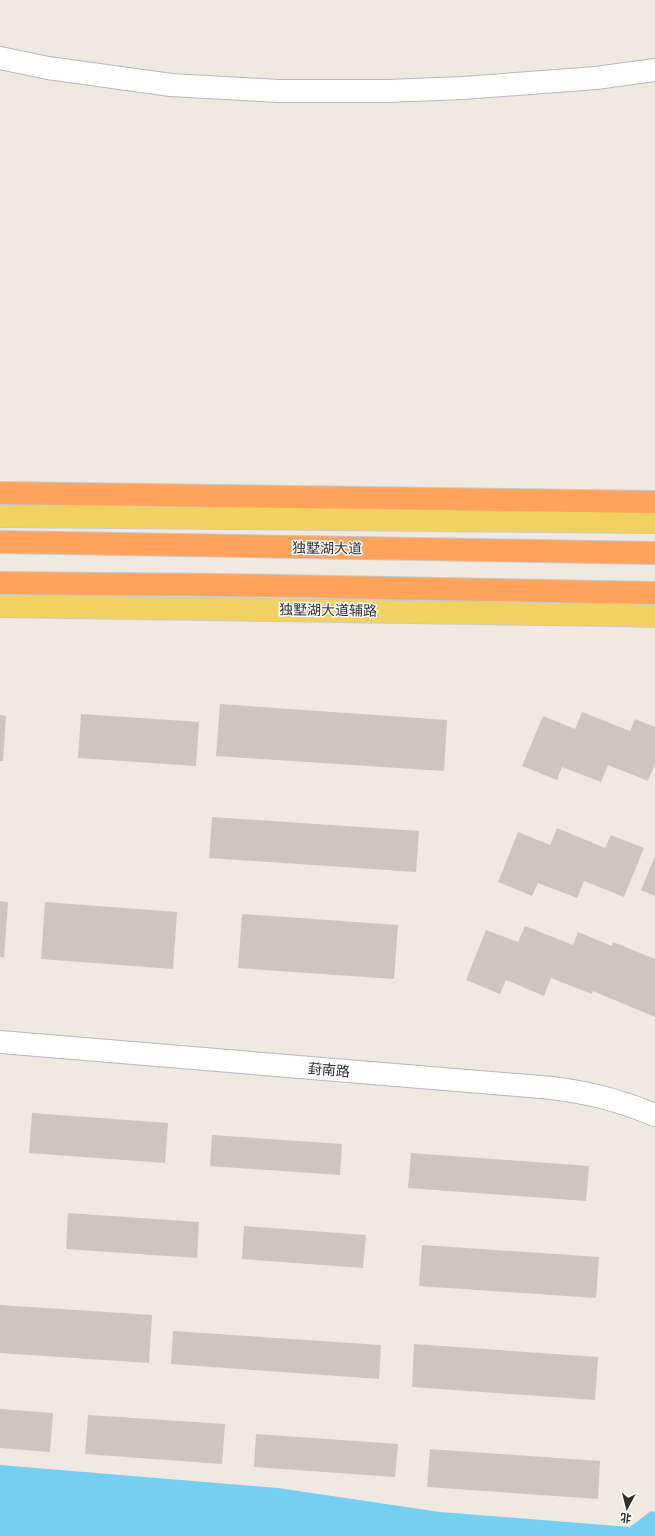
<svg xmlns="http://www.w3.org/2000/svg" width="655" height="1536" font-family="Roboto,'Noto Sans SC',sans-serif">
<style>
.water{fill:#75cff0}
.building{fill:#cbc7bf}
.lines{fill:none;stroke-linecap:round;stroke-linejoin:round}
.minor-casing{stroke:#b4b7c1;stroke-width:24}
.major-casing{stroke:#c9c9c9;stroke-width:24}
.highway-casing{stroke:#c9c9c9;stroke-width:24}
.minor{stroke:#fff;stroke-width:22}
.major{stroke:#f2d163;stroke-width:22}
.highway{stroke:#ffa35c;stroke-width:22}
.labels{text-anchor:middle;stroke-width:3;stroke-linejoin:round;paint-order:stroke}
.street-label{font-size:14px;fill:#2e2e2e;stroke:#fff}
</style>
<rect width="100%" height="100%" fill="#efe9e1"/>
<!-- water -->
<path class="water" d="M0,1465l278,23 162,24 190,15 21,-16 4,1v24h-655z"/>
<!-- building -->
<path class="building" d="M220,704l227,16 -3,51 -228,-15z
M582,712l48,19 5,-12 20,8v37l-7,17 -40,-16 -7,17 -39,-15 -5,13 -35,-14 21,-50 32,13z
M81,714l118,8 -3,44 -118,-8z
M0,715l6,1 -3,45h-3z
M212,817l207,14 -3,41 -207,-14z
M557,828l48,20 6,-13 33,13 -20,49 -40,-16 -7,17 -39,-15 -6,13 -34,-14 20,-50 32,13z
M655,856v40l-14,-6z
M0,901l8,1 -4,56 -4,-1z
M45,902l132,10 -4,57 -132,-10z
M242,914l156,11 -4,54 -156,-11z
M525,926l48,19 5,-13 34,14 1,-4 42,17v58l-62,-26 -1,3 -41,-16 -7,18 -38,-16 -6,14 -34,-14 20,-50 32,12z
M32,1113l136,10 -3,40 -136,-10z
M212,1135l130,9 -2,31 -130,-9z
M411,1153l178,13 -3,35 -178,-13z
M68,1213l131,9 -2,36 -131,-9z
M244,1226l122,9 -3,33 -121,-9z
M422,1245l177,12 -3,41 -177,-12z
M0,1305l152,10 -3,48 -149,-10z
M173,1331l208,14 -2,34 -208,-15z
M414,1344l184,13 -3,43 -183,-13z
M0,1409l53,4 -3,39 -50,-4z
M88,1415l137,9 -3,40 -137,-10z
M256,1434l142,10 -3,33 -141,-10z
M430,1449l170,12 -2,38 -171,-12z"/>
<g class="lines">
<!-- minor casing -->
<g class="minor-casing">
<path id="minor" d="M0,58l48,10 123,17 108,6h108l76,-3 133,-10 59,-8
M0,1042l552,46c39,5 66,12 103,27"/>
</g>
<!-- major casing -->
<g class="major-casing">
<path id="major" d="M0,516l655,6
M0,606l617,9 38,1"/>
</g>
<!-- highway casing -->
<g class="highway-casing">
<path id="highway" d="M0,493l655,9
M0,542l655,11
M0,583l221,2 434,8"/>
</g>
<!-- minor -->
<use href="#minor" class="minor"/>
<!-- major -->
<use href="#major" class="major"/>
<!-- highway -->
<use href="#highway" class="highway"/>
</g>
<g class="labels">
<!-- street labels -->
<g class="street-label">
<text transform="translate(327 548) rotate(1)" y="5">独墅湖大道</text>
<text transform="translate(328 610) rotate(1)" y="5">独墅湖大道辅路</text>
<text transform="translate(329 1070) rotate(5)" y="5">葑南路</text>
</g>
</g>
<!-- north arrow -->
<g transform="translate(627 1508) rotate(187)" stroke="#ffffff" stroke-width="3" paint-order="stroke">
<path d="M0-3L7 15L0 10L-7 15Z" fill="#2e2e2e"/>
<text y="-6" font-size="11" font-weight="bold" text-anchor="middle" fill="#2e2e2e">北</text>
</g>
</svg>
